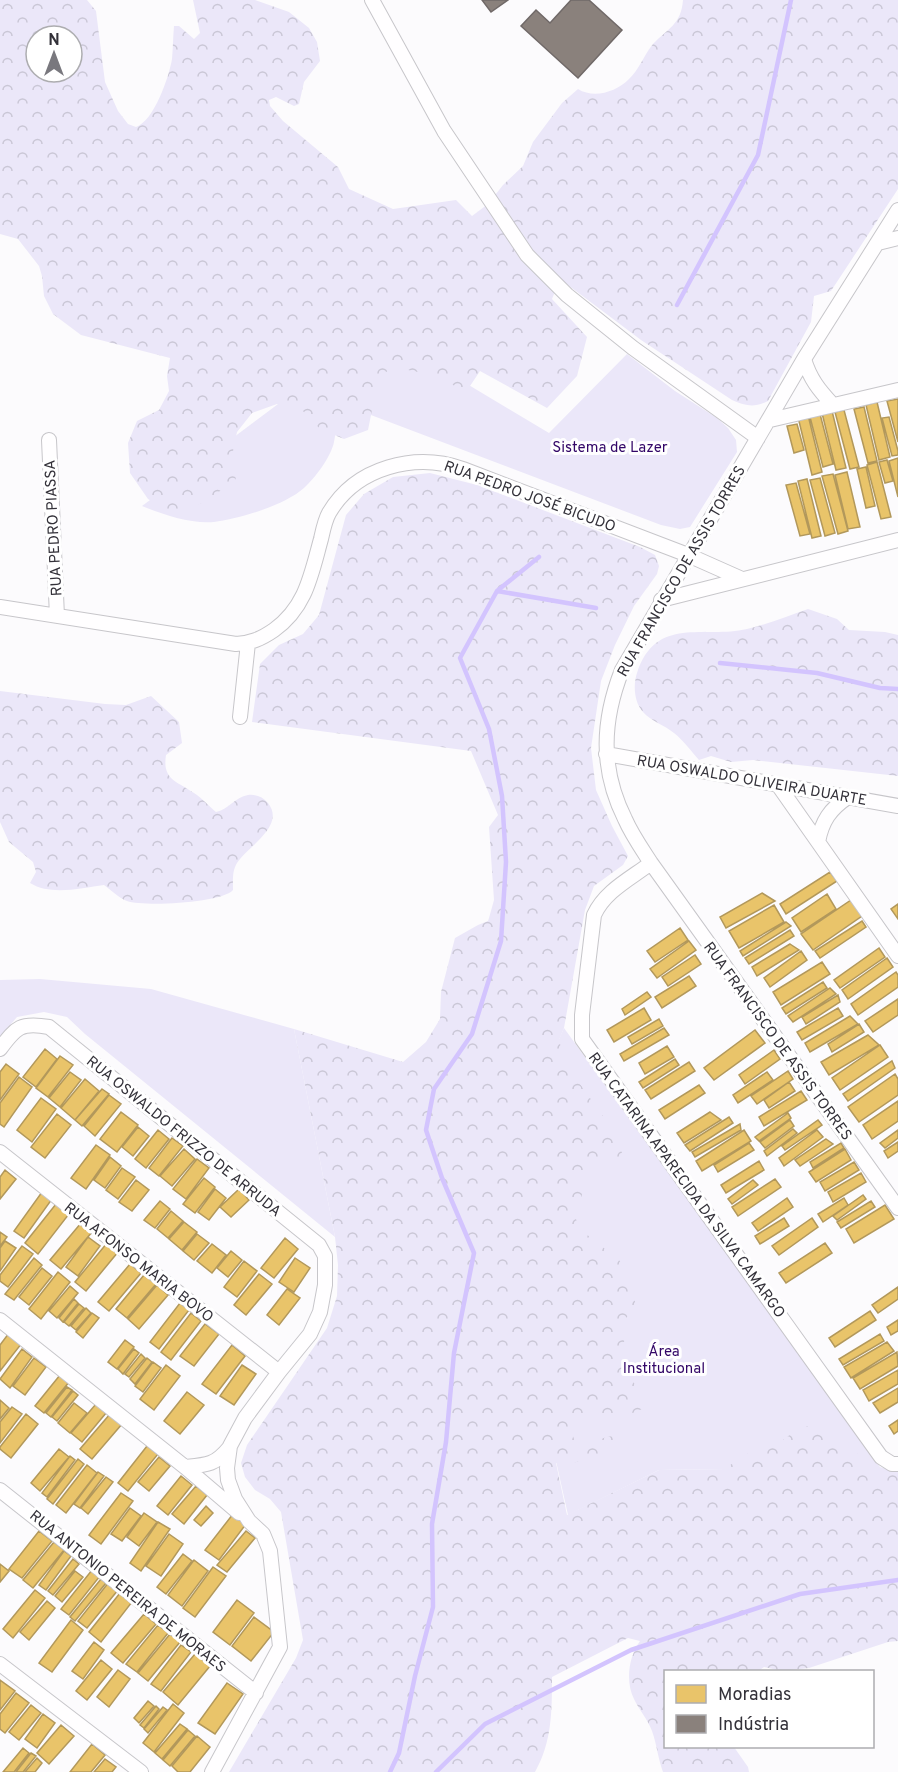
<svg xmlns="http://www.w3.org/2000/svg" width="898" height="1772" font-family="Overpass,sans-serif">
<style>
.green{fill:#ebe7f9}
.forest{fill:url(#forest-crowns);fill-rule:evenodd}
.homes{fill:#e9c46a;stroke:#b2985b;stroke-width:1.5}
.industry{fill:#8a817c;stroke:#706968;stroke-width:1.5}
.lines{fill:none;stroke-linecap:round;stroke-linejoin:round}
.stream{stroke:#d3c4fe;stroke-width:4.5}
.street-casing{stroke:#c7c6ca;stroke-width:16}
.street{stroke:#fffeff;stroke-width:14}
.labels{text-anchor:middle;stroke-width:6;stroke-linejoin:round;paint-order:stroke}
.park-label{font-size:15px;fill:#320667;stroke:#fff}
.street-label{font-size:15px;fill:#333139;stroke:#fff}
</style>
<defs>
<pattern id="forest-crowns" width="20" height="18" patternUnits="userSpaceOnUse" patternTransform="scale(1.5)"><rect width="20" height="18" fill="#ebe7f9"/><path d="M2 6a3 3 0 1 1 6 0M12 15a3 3 0 1 1 6 0" fill="none" stroke="#cac7d6"/></pattern>
</defs>
<rect width="100%" height="100%" fill="#fcfbfd"/>
<!-- green -->
<path class="green" d="M377,330l172,103 78,-79 48,37 42,27 11,10 8,12 1,12 -47,75 -10,2 -19,-4 -327,-124c1,14 3,28 0,41 -3,15 -19,36 -30,46 -19,17 -65,31 -90,34 -23,2 -50,-7 -72,-16z
M40,979l111,10 143,40 41,208 -250,-203 -18,-17 -23,-5 -27,5 -17,20v-57z
M564,1028l316,439 -221,3 -91,45 -18,-81 -14,-343z"/>
<!-- forest -->
<path class="forest" d="M0,0h87l9,11 9,71 13,29 10,13 8,3c18,-6 33,-50 36,-68 1,-11 1,-22 2,-33h5l15,13 6,-6 -7,-33h62l34,12 20,16 8,14 3,19 -16,21 -5,22 -5,2 -18,-9 -7,3 1,6 13,15 55,46 11,22 44,20 63,-9 16,16 16,-12 15,-19 20,-19 10,-24 29,-39 16,-14c16,10 38,3 51,-10 10,-9 15,-24 24,-35 15,-16 28,-19 30,-44h215v189l-67,102 -17,5 -3,26 -43,79c-14,7 -22,5 -36,-1l-91,-60 -81,-61 -8,20 35,38 -10,39 -30,32 -67,-37 -12,18 -27,-7 -23,-10 -25,-5 -19,14 -1,24 -5,25 -24,9 -24,-10 -19,-20 -24,-5 -25,9 -15,19 -5,24 4,24 -32,22 -17,7h-22l-17,-10 -18,-26 -2,-30 9,-22 22,-11 10,-19 -2,-15 3,-18 -89,-23 -28,-21 -9,-18 -2,-20 -3,-10 -21,-27 -18,-5zM36,36h36v36h-36z
M430,473l47,12 163,62 15,8 4,11 -2,8 -23,32 -19,39 -14,36 -10,67 5,42 16,36 16,30 -5,9 -29,21 -9,24 -21,118 -5,12 6,23 45,63 13,29 -1,8h-21l-11,6 -15,48 6,13 38,30 3,4 -3,15 12,6 5,21 -10,12 -3,37 5,18 15,25 -1,11 -14,6h-51l-6,14 5,17 10,2c10,-7 20,-14 34,-11 -10,26 -41,25 -64,26l11,52 92,-45 65,-1 40,-26 19,-3 16,-12 9,-2 32,12 32,29h8l18,5v169l-10,1 -79,26 -27,3 -18,-4 -7,5h-91v74l68,1 14,20 1,5h-86c-5,-13 -6,-27 -11,-41 -5,-13 -13,-21 -18,-32 -9,-18 -5,-43 6,-58l-12,-3 -76,39c0,34 0,65 -17,95h-306l67,-114 7,-18 -22,-128 -11,-13 -15,-9 -10,-13 -4,-14 6,-18 80,-117 10,-32 1,-31 -3,-28 -41,-208 109,33 23,-20 14,-23 1,-27 14,-54 23,-13 10,-4 1,-3 5,-18 -5,-73 9,-12 -27,-64 -219,-29 8,-58 19,-19 24,-11 16,-19 27,-100 18,-21 29,-17z
M808,609l29,10 12,11 36,2 13,3v141l-145,-16 -22,2 -20,-6 -12,4c-8,-9 -16,-20 -25,-27 -10,-8 -23,-12 -31,-21 -9,-10 -10,-27 -6,-39 19,-58 67,-34 110,-44 21,-5 41,-13 61,-20z
M0,691l105,13 21,1 25,-9 28,26 3,21 -16,12c-4,25 11,26 28,38 8,5 15,13 22,19 12,-2 19,-15 32,-17 8,-1 15,2 20,8 18,23 -20,43 -31,60 -5,8 -4,17 -4,27 -11,13 -89,17 -106,11 -8,-3 -16,-11 -23,-16 -23,3 -53,11 -74,-2l6,-11 -3,-10 -24,-20 -9,-20z"/>
<!-- homes -->
<path class="homes" d="M898,399v43l-11,-41z
M877,402l13,55 -11,3 -13,-55z
M864,407l13,54 -9,2 -14,-54z
M844,410l15,57 -9,2 -15,-57z
M832,411l14,57 -10,2 -14,-57z
M820,414l13,50 -10,3 -13,-50z
M808,415l14,57 -10,3 -14,-58z
M889,417l9,34v4l-6,1 -10,-38z
M797,424l7,26 -10,3 -7,-27z
M898,458v39l-9,-36z
M887,460l6,21 -8,2 -6,-21z
M877,462l14,55 -10,2 -14,-54z
M866,467l9,39 -9,2 -9,-39z
M847,472l13,55 -12,2 -13,-54z
M833,474l15,57 -10,3 -16,-58z
M820,478l15,55 -10,3 -15,-56z
M807,479l14,57 -9,2 -14,-57z
M796,483l14,51 -10,2 -14,-51z
M830,872l7,9 -51,33 -6,-10z
M762,893l13,8 -49,27 -6,-11z
M827,894l9,15 -35,23 -9,-14z
M851,900l11,16 -49,34 -12,-16z
M898,904v15l-7,-10z
M774,905l10,17 -45,26 -10,-17z
M862,921l4,6 -46,31 -5,-7z
M786,922l5,4 -48,30 -3,-5z
M680,928l8,12 -33,22 -8,-11z
M790,930l4,6 -45,28 -4,-6z
M689,941l7,9 -39,28 -7,-9z
M790,944l9,6 -42,26 -5,-9z
M879,948l6,9 -45,31 -6,-8z
M801,951l6,9 -37,27 -6,-9z
M695,955l6,9 -33,22 -6,-9z
M887,958l6,9 -45,32 -6,-9z
M822,962l8,12 -49,31 -8,-13z
M896,972l2,3v12l-40,28 -7,-11z
M689,976l7,10 -34,22 -7,-11z
M823,982l4,6 -41,26 -4,-6z
M830,988l6,6 -43,28 -5,-6z
M647,992l4,5 -26,18 -3,-6z
M838,995l2,7 -34,22 -4,-7z
M898,999v16l-25,17 -8,-11z
M644,1008l7,12 -37,22 -7,-12z
M838,1008l5,8 -41,24 -5,-8z
M850,1016l8,8 -48,28 -5,-9z
M659,1019l4,7 -31,18 -4,-7z
M859,1024l5,8 -32,20 -4,-8z
M664,1028l5,7 -45,26 -4,-7z
M755,1030l10,13 -51,37 -10,-12z
M868,1035l11,10 -50,30 -8,-13z
M880,1045l8,12 -48,33 -8,-12z
M667,1046l7,11 -29,17 -6,-11z
M45,1049l12,10 -21,28 -13,-10z
M774,1050l6,9 -35,25 -6,-9z
M60,1056l13,9 -25,32 -12,-9z
M675,1059l4,6 -36,23 -4,-6z
M892,1061l3,7 -47,33 -5,-7z
M689,1062l6,9 -44,28 -6,-9z
M6,1064l13,10 -19,26v-28z
M788,1071l5,8 -36,25 -6,-8z
M70,1072l11,8 -21,27 -11,-9z
M767,1072l6,8 -35,23 -5,-8z
M895,1074l3,5v16l-39,27 -11,-15z
M19,1077l13,10 -28,40 -4,-3v-21z
M85,1079l14,12 -24,29 -14,-12z
M789,1082l6,9 -26,17 -5,-8z
M699,1085l6,8 -40,26 -6,-9z
M102,1089l7,5 -27,32 -7,-6z
M801,1091l6,9 -43,26 -5,-9z
M109,1095l12,9 -26,32 -11,-10z
M41,1098l15,11 -24,33 -15,-12z
M898,1101v20l-26,18 -9,-14z
M121,1112l17,13 -21,27 -17,-13z
M710,1112l11,8 -37,23 -7,-10z
M788,1113l3,5 -32,23 -4,-4z
M57,1114l14,11 -26,33 -14,-11z
M729,1117l4,6 -43,28 -5,-6z
M790,1120l4,6 -29,22 -5,-6z
M818,1120l4,5 -37,25 -3,-4z
M740,1124l1,6 -46,27 -3,-5z
M138,1127l11,9 -16,20 -11,-9z
M793,1129l4,4 -30,23 -3,-5z
M158,1130l11,9 -23,29 -11,-9z
M744,1130l7,11 -49,30 -6,-10z
M817,1130l6,7 -39,29 -5,-8z
M898,1130v8l-13,10 -5,-5z
M172,1138l11,8 -24,30 -10,-8z
M826,1139l7,5 -33,22 -5,-6z
M898,1142v9l-10,7 -4,-7z
M749,1143l5,7 -36,22 -4,-7z
M841,1143l3,5 -31,20 -3,-6z
M96,1145l14,10 -24,34 -15,-11z
M184,1149l11,10 -23,27 -12,-10z
M845,1149l6,11 -35,22 -7,-10z
M110,1157l11,9 -16,22 -11,-8z
M197,1159l12,9 -23,31 -13,-10z
M759,1161l5,9 -38,23 -5,-8z
M854,1162l5,8 -34,21 -5,-9z
M122,1168l13,9 -17,22 -12,-9z
M5,1170l11,9 -16,20v-22z
M861,1173l5,9 -33,20 -5,-10z
M204,1178l11,9 -20,26 -12,-9z
M775,1179l6,8 -43,29 -6,-9z
M136,1180l13,10 -17,21 -13,-9z
M753,1180l5,5 -26,19 -4,-5z
M215,1189l11,9 -17,22 -11,-8z
M239,1189l10,11 -18,17 -11,-10z
M42,1192l10,7 -28,39 -10,-7z
M863,1195l3,4 -29,21 -4,-4z
M787,1198l6,9 -35,24 -6,-8z
M844,1198l4,7 -25,17 -5,-8z
M160,1201l10,8 -15,19 -11,-8z
M871,1201l4,6 -34,21 -4,-6z
M56,1204l13,10 -31,40 -13,-11z
M885,1205l9,14 -40,24 -8,-14z
M171,1211l12,10 -15,17 -11,-9z
M784,1218l5,8 -29,18 -5,-8z
M812,1218l6,9 -39,28 -7,-9z
M184,1222l13,10 -15,18 -13,-11z
M81,1223l11,9 -31,37 -11,-9z
M0,1232l7,5 -7,9z
M197,1234l12,9 -15,17 -11,-9z
M88,1237l12,9 -22,30 -12,-9z
M285,1238l13,11 -24,29 -13,-10z
M5,1241l11,7 -16,23v-23z
M107,1243l11,9 -32,39 -11,-9z
M825,1243l7,10 -46,30 -7,-10z
M212,1244l14,11 -14,18 -15,-12z
M22,1246l11,8 -25,33 -8,-6v-6z
M231,1251l11,9 -14,17 -11,-9z
M34,1258l8,7 -28,35 -9,-6z
M295,1258l15,10 -16,24 -15,-10z
M244,1261l13,10 -20,26 -13,-10z
M130,1264l11,9 -32,38 -11,-9z
M42,1268l10,8 -23,29 -10,-8z
M58,1272l12,10 -29,37 -12,-10z
M259,1274l13,10 -26,31 -12,-10z
M144,1275l12,9 -29,34 -11,-9z
M157,1285l11,10 -29,34 -11,-10z
M70,1286l8,7 -21,25 -8,-7z
M898,1287v12l-20,14 -6,-8z
M287,1289l13,9 -21,27 -12,-10z
M74,1299l4,4 -15,19 -4,-4z
M180,1303l9,7 -30,39 -9,-7z
M79,1304l5,4 -15,18 -5,-4z
M86,1308l5,5 -15,17 -5,-4z
M870,1311l6,9 -41,27 -6,-9z
M92,1313l7,5 -16,20 -7,-6z
M191,1313l10,8 -30,39 -10,-8z
M898,1320v11l-7,4 -4,-8z
M205,1324l14,10 -25,32 -14,-10z
M9,1333l13,10 -22,28v-26z
M880,1334l4,7 -41,24 -4,-6z
M125,1340l9,7 -17,22 -9,-7z
M887,1342l7,9 -43,27 -7,-11z
M232,1345l13,11 -29,38 -14,-10z
M22,1349l10,8 -22,31 -10,-9z
M134,1349l5,4 -16,21 -5,-5z
M897,1352l1,14 -38,23 -7,-11z
M141,1354l4,4 -16,19 -4,-3z
M34,1358l12,9 -21,28 -12,-9z
M147,1358l5,4 -17,22 -5,-5z
M153,1362l8,6 -18,24 -8,-6z
M166,1365l14,11 -26,34 -14,-11z
M242,1365l14,9 -22,31 -14,-9z
M898,1370v14l-29,17 -6,-11z
M60,1375l9,7 -25,31 -9,-7z
M67,1387l5,3 -21,27 -5,-4z
M898,1388v14l-18,11 -7,-10z
M73,1391l5,4 -21,26 -5,-4z
M187,1392l17,13 -24,29 -16,-13z
M0,1400l9,8 -9,11z
M74,1403l13,10 -17,20 -12,-10z
M96,1404l10,9 -24,29 -11,-9z
M12,1407l10,7 -22,29v-21z
M26,1414l12,10 -27,34 -11,-9v-2z
M110,1414l12,10 -30,35 -12,-10z
M898,1420v11l-4,3 -5,-8z
M147,1446l11,8 -30,37 -10,-8z
M59,1449l10,8 -29,34 -9,-8z
M70,1456l5,4 -28,37 -5,-4z
M159,1457l11,9 -21,25 -11,-9z
M78,1459l6,5 -31,40 -6,-5z
M87,1465l10,8 -31,40 -10,-8z
M98,1472l6,4 -24,32 -6,-4z
M181,1476l11,9 -24,30 -11,-9z
M106,1477l7,5 -25,32 -7,-6z
M196,1486l11,9 -23,29 -12,-10z
M121,1493l12,8 -32,43 -12,-9z
M206,1506l7,7 -12,13 -7,-6z
M130,1508l11,8 -19,25 -11,-7z
M144,1513l13,9 -18,24 -12,-9z
M233,1514l13,10 -27,36 -14,-10z
M158,1522l12,7 -29,42 -11,-8z
M39,1531l13,10 -30,37 -13,-9z
M246,1531l9,7 -28,34 -10,-7z
M169,1534l14,10 -22,32 -15,-10z
M54,1542l10,8 -31,38 -10,-8z
M64,1551l7,5 -25,34 -7,-5z
M183,1554l9,7 -26,33 -9,-7z
M73,1559l6,5 -26,31 -5,-4z
M194,1560l14,11 -26,35 -14,-11z
M0,1564l9,7 -9,11z
M213,1567l13,9 -31,41 -12,-9z
M92,1570l8,6 -31,39 -8,-6z
M75,1571l8,6 -21,25 -7,-6z
M101,1579l5,4 -31,38 -5,-4z
M109,1582l9,8 -31,38 -9,-7z
M35,1590l10,8 -32,40 -10,-9z
M120,1593l12,9 -31,40 -12,-10z
M237,1600l17,13 -24,32 -17,-13z
M47,1601l8,7 -26,32 -9,-8z
M144,1614l12,10 -33,39 -12,-10z
M254,1617l20,15 -23,29 -19,-15z
M71,1620l12,10 -31,42 -13,-9z
M158,1625l10,8 -31,39 -11,-8z
M170,1634l10,8 -32,39 -10,-8z
M94,1642l10,8 -21,29 -11,-8z
M181,1645l10,7 -30,39 -10,-7z
M195,1654l15,12 -32,39 -15,-13z
M101,1660l11,9 -25,31 -11,-9z
M118,1670l12,9 -21,28 -12,-10z
M0,1680l15,11 -15,19z
M227,1683l16,11 -28,40 -17,-11z
M16,1693l13,10 -24,30 -5,-4v-15z
M148,1701l6,5 -15,17 -5,-5z
M173,1704l11,9 -30,39 -11,-9z
M31,1705l10,8 -22,27 -10,-8z
M156,1706l3,3 -15,19 -4,-3z
M163,1707l4,3 -19,23 -4,-4z
M43,1714l12,9 -18,25 -12,-9z
M180,1724l7,5 -25,30 -7,-6z
M61,1725l13,11 -25,28 -12,-11z
M188,1730l7,6 -25,30 -7,-6z
M197,1736l13,11 -20,25h-12l-6,-6z
M92,1744l13,11 -14,17h-21z
M23,1748l6,5 -15,19h-11z
M31,1753l5,3 -13,16h-7z
M37,1758l5,5 -7,9h-10z
M105,1759l11,8 -4,5h-18z"/>
<!-- industry -->
<path class="industry" d="M482,0h26l-17,12z
M571,0h18l33,30 -44,48 -57,-52 15,-16 14,13z"/>
<g class="lines">
<!-- stream -->
<path class="stream" d="M677,305l81,-150 33,-155
M497,591l99,17
M720,663l97,10 63,15 18,1
M390,1772l9,-19 16,-77 18,-69 -1,-83 14,-82 8,-89 20,-100 -32,-75 -16,-48 8,-41 38,-55 29,-93 5,-79 -4,-66 -13,-67 -29,-71 37,-67 42,-34
M436,1772l49,-48 146,-74 169,-56 98,-14"/>
<!-- street casing -->
<g class="street-casing">
<path id="street" d="M372,0l72,131 83,124 40,40 66,53 125,90
M898,210l-94,149 -182,311c-20,51 -22,99 3,149 7,16 17,30 26,44l247,345
M878,243l20,-5
M804,359c6,20 15,31 29,46
M770,420l128,-30
M49,440l8,176
M661,600l237,-60
M0,607l236,37c15,-1 25,-5 38,-14 32,-23 37,-55 47,-91 2,-9 4,-19 8,-26 27,-46 86,-61 134,-44l225,86 54,24
M240,717l8,-74
M606,754l292,52
M778,785l40,57c4,-21 12,-33 30,-45
M818,842l80,114
M651,863c-21,16 -46,28 -57,52l-12,100v24l299,418 11,7h6
M0,1049c16,-22 21,-27 49,-22l270,218 6,11v29l-5,27 -10,22 -31,38 -34,46 -15,28 -3,22 1,12 7,19 14,22 14,13 7,17 10,96 -68,125
M0,1152l279,220
M0,1320l185,147 54,46
M185,1467c22,-2 30,-2 44,-19
M0,1490l256,203
M0,1664l141,108"/>
</g>
<!-- street -->
<use href="#street" class="street"/>
</g>
<g class="labels">
<!-- park labels -->
<g class="park-label">
<text x="610" y="452">Sistema de Lazer</text>
<text x="664" y="1356">Área<tspan x="664" dy="17">Institucional</tspan></text>
</g>
<!-- street labels -->
<g class="street-label">
<text transform="translate(530 496) rotate(20)" y="5">RUA PEDRO JOSÉ BICUDO</text>
<text transform="translate(53 528) rotate(-93)" y="5">RUA PEDRO PIASSA</text>
<text transform="translate(681 571) rotate(-60)" y="5">RUA FRANCISCO DE ASSIS TORRES</text>
<text transform="translate(752 780) rotate(10)" y="5">RUA OSWALDO OLIVEIRA DUARTE</text>
<text transform="translate(778 1041) rotate(54)" y="5">RUA FRANCISCO DE ASSIS TORRES</text>
<text transform="translate(184 1136) rotate(39)" y="5">RUA OSWALDO FRIZZO DE ARRUDA</text>
<text transform="translate(687 1185) rotate(54)" y="5">RUA CATARINA APARECIDA DA SILVA CAMARGO</text>
<text transform="translate(139 1262) rotate(38)" y="5">RUA AFONSO MARIA BOVO</text>
<text transform="translate(128 1591) rotate(39)" y="5">RUA ANTONIO PEREIRA DE MORAES</text>
</g>
</g>
<!-- legend -->
<rect x="664" y="1670" width="210" height="78" fill="#ffffff" stroke="#adadb0" stroke-width="1.5"/>
<rect x="676" y="1685" width="30" height="18" fill="#e9c46a" stroke="#adadb0" stroke-width="1.5"/>
<text x="718" y="1700" font-size="18" fill="#333139">Moradias</text>
<rect x="676" y="1715" width="30" height="18" fill="#8a817c" stroke="#adadb0" stroke-width="1.5"/>
<text x="718" y="1730" font-size="18" fill="#333139">Indústria</text>
<!-- north arrow -->
<g transform="translate(54 54)"><circle r="28" fill="#ffffff" stroke="#adadb0" stroke-width="1.5"/>
<path d="M0-4.5L10 22L0 15L-10 22Z" fill="#79787e"/>
<text y="-9" font-size="16" font-weight="bold" text-anchor="middle" fill="#333139">N</text>
</g>
</svg>
